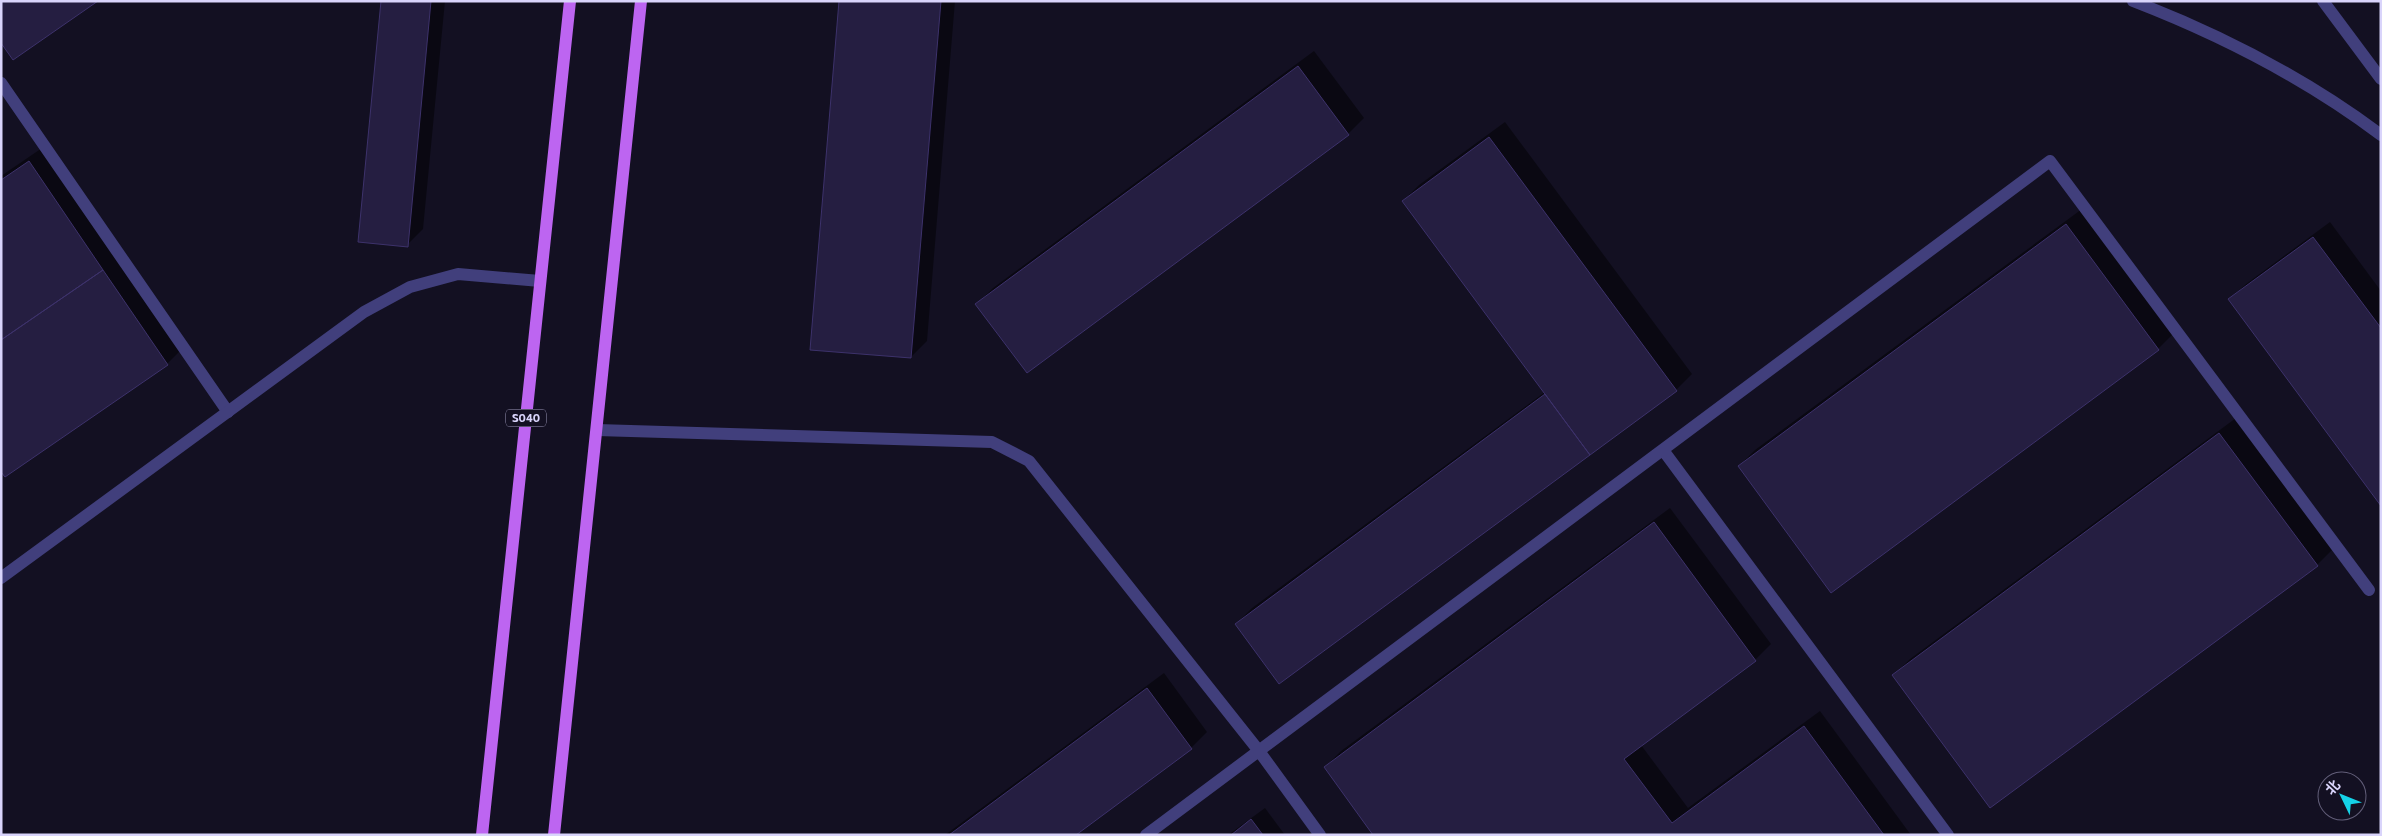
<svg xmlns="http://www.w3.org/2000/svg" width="2382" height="836" font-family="Commissioner,'Noto Sans SC',sans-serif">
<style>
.shadow{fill:#0007}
.building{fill:#251e41;stroke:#3d326b}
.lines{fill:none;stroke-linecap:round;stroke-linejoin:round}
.service{stroke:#413f7c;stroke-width:12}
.minor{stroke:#413f7c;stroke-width:12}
.tertiary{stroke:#413f7c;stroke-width:12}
.primary{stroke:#bd65f1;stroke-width:12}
.labels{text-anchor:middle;stroke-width:4.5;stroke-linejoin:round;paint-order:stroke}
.shield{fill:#131022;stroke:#9e99ba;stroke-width:1}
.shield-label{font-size:11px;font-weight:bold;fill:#d9d4fb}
</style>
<rect width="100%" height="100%" fill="#131022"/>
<!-- shadow -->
<path class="shadow" d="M382,1h63l-22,228 -16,16z
M840,1h115l-28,340 -16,16z
M1314,51l50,67 -16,16 -371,170 16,-16z
M1505,122l187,252 -16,16 -440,234 16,-16 293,-216 -142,-191 16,-16z
M45,146l138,202 -16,16 -166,105v-293z
M2082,209l92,124 -16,16 -419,117 16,-16z
M2330,222l51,69v213l-151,-205 16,-15z
M2236,418l97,131 -16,16 -423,110 16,-16z
M1670,508l101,136 -16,16 -114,85 47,63 132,-97 91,124h-536l-50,-68 16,-16z
M1164,673l43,59 -16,16 -117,87h-129z
M1265,808l20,27h-57z"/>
<!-- building -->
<path class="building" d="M1,1h97l-85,59 -12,-17z
M381,1h50l-23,246 -50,-5z
M839,1h102l-30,357 -101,-8z
M1298,66l51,69 -322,238 -52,-69z
M1489,137l188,254 -87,64 -188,-254z
M29,161l74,109 -102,70v-160z
M2066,224l93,126 -328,243 -93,-127z
M2313,237l68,91v178l-153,-207z
M103,270l65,95 -163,112 -4,-5v-132z
M1545,394l45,61 -311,229 -44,-60z
M2219,433l99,133 -328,242 -98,-133z
M1654,522l102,139 -132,98 48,64 132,-97 80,109h-511l-49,-68z
M1147,688l45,61 -116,86h-127z
M1251,819l12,16h-32z"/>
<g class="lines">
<!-- service -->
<path class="service" d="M1,83l227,329
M597,430l395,12 37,19 230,290 61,84
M1663,450l285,385
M1146,835l904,-674 319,429"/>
<!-- minor -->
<path class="minor" d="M2323,1l58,78
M1,578l363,-266 46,-25 48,-13 82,7"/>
<!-- tertiary -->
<path class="tertiary" d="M2133,1c88,34 172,77 248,134"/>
<!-- primary -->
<path class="primary" d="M482,835l88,-834
M554,835l87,-834"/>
</g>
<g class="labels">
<!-- shield labels -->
<rect class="shield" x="506" y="409.5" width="40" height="17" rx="4"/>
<g class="shield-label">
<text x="526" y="422">S040</text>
</g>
</g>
<!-- border -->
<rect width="2382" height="836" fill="none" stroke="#d9d4fb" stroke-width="5"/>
<!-- north arrow -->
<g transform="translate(2342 796) rotate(313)"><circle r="24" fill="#131022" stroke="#625e79"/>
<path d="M0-4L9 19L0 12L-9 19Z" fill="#15d2e7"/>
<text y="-8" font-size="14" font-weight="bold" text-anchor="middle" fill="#d9d4fb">北</text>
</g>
</svg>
